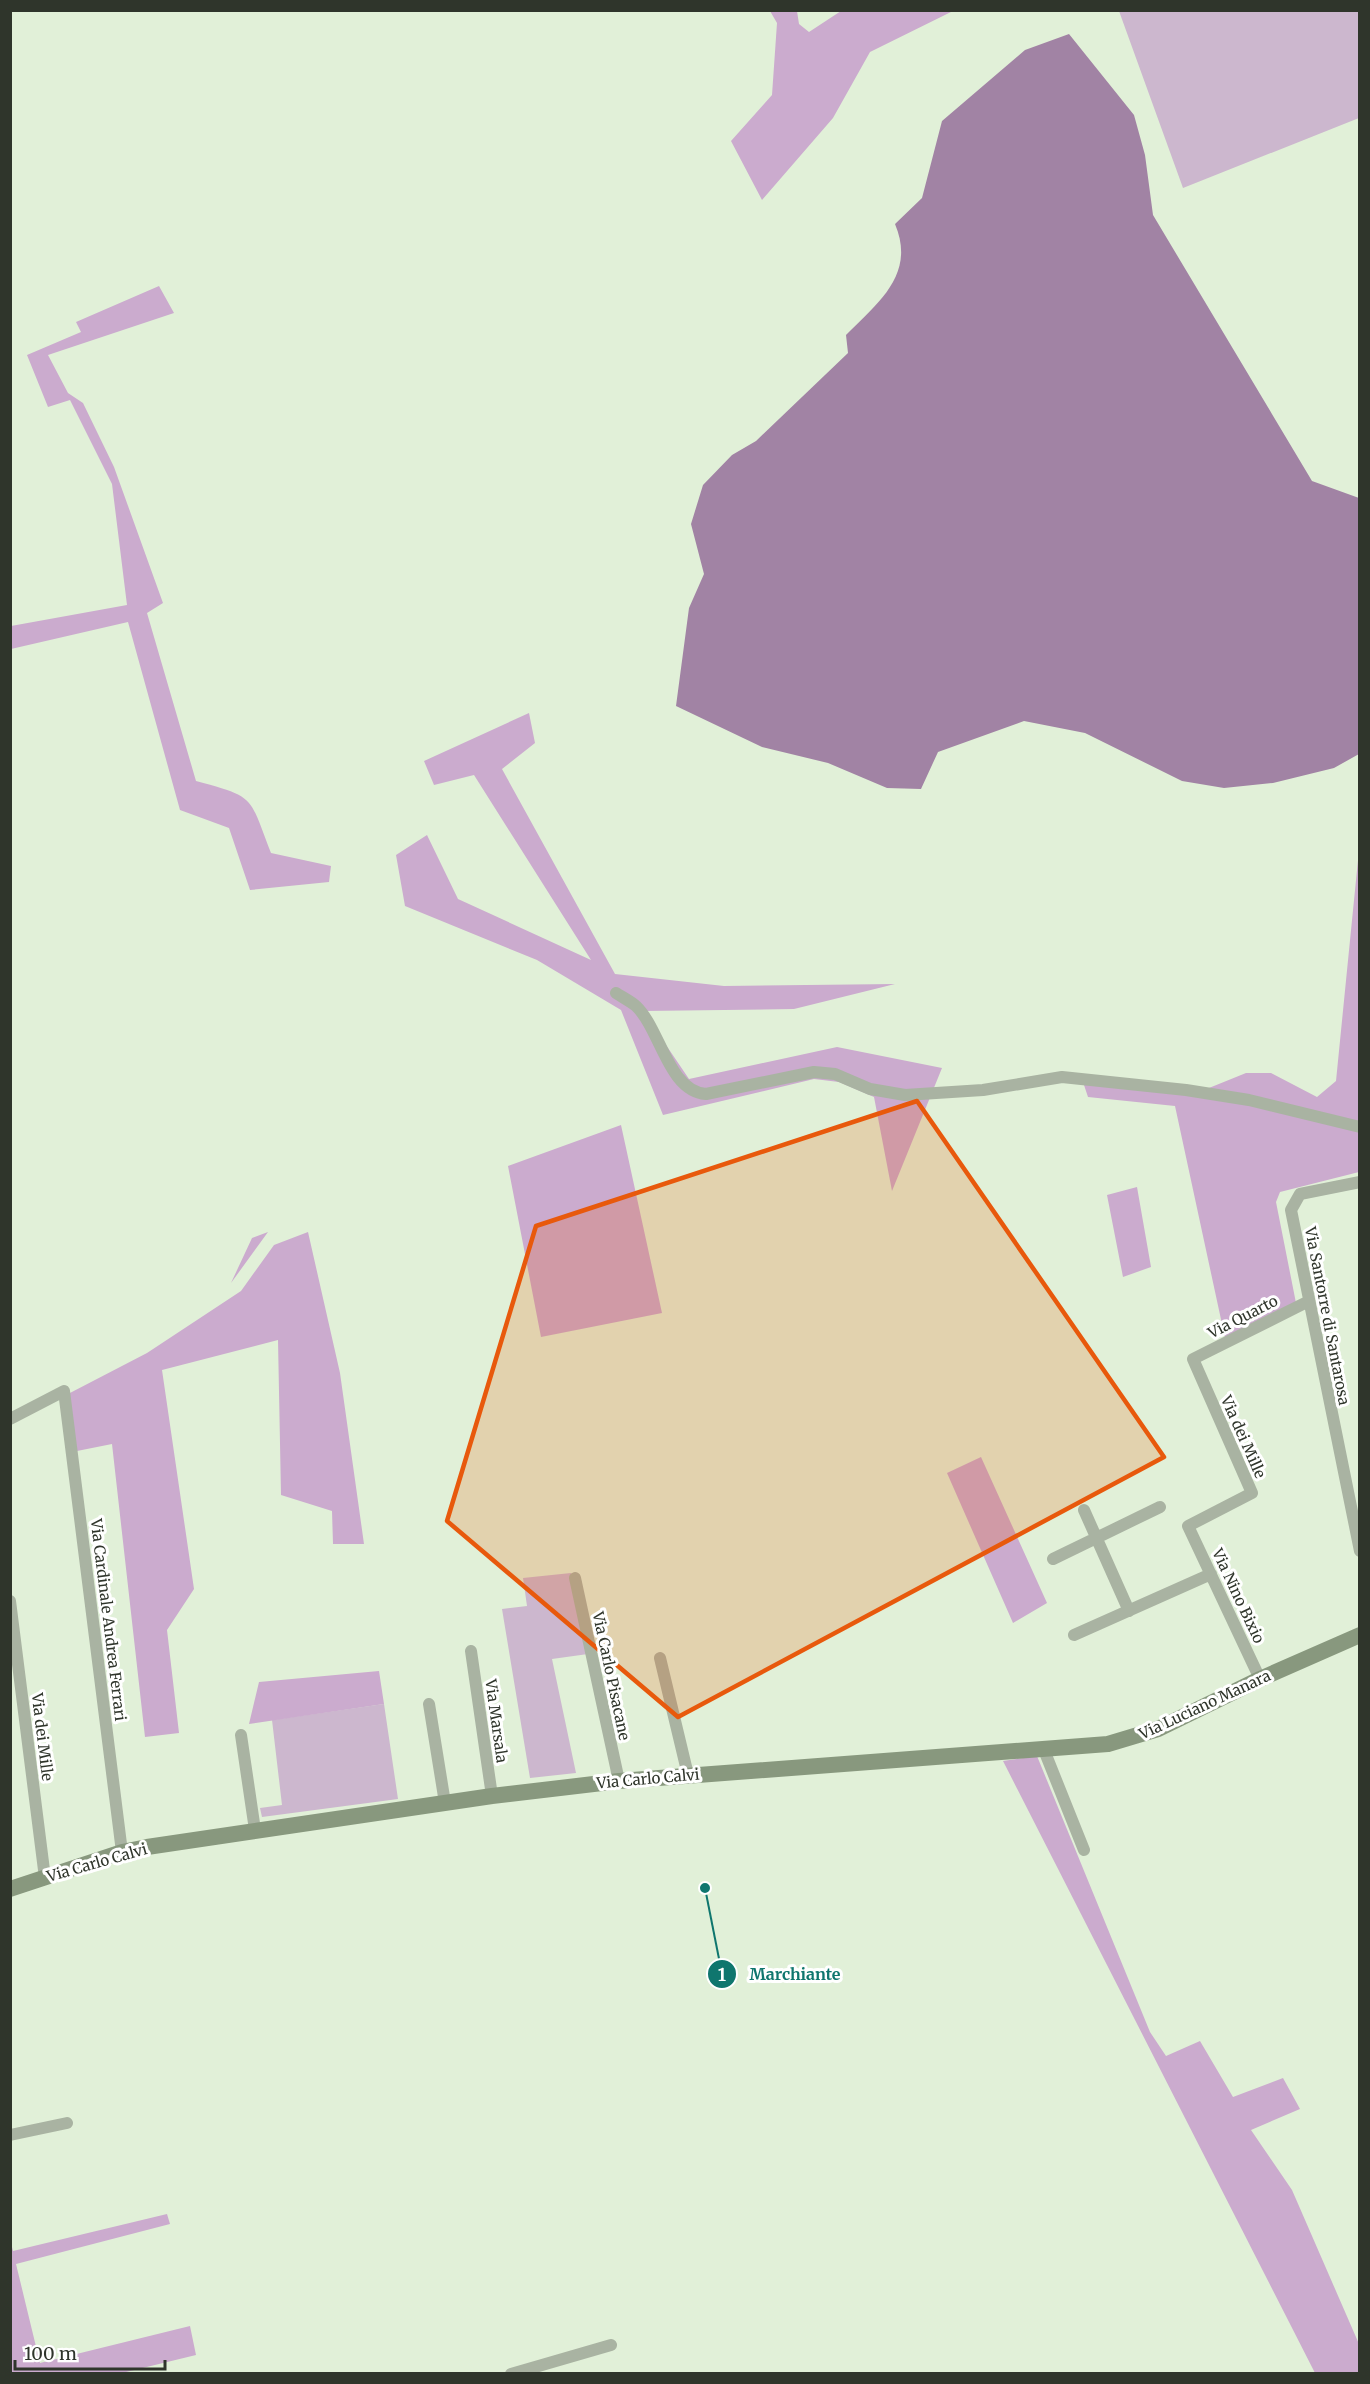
<svg xmlns="http://www.w3.org/2000/svg" width="1370" height="2384" font-family="Merriweather,serif">
<style>
.green{fill:#ccb7ce}
.forest{fill:#cbabce}
.water{fill:#a183a4}
.lines{fill:none;stroke-linecap:round;stroke-linejoin:round}
.street{stroke:#a9b3a2;stroke-width:12}
.secondary{stroke:#88987e;stroke-width:16}
.marked{fill:#e8590c;fill-opacity:0.2;stroke:#e8590c;stroke-width:4.5;stroke-linejoin:round}
.labels{text-anchor:middle;stroke-width:6;stroke-linejoin:round;paint-order:stroke}
.street-label{font-size:15px;fill:#2f352b;stroke:#fff}
.leader{fill:none;stroke:#0f766e;stroke-width:2}
.callout-dot{fill:#0f766e;stroke:#fff;stroke-width:2}
.mark-label{font-size:18px;text-anchor:middle;font-weight:bold;fill:#fff}
.callout-label{font-size:16px;text-anchor:middle;font-weight:bold;fill:#0f766e;stroke:#fff;stroke-width:6;stroke-linejoin:round;paint-order:stroke}
</style>
<rect width="100%" height="100%" fill="#e1f0d8"/>
<!-- green -->
<path class="green" d="M1119,11h240v107l-176,70z
M571,1573l17,81 -36,5 24,114 -46,5 -28,-169 25,-3 -4,-28z
M384,1704l14,95 -136,18 -2,-9 22,-3 -10,-85z"/>
<!-- forest -->
<path class="forest" d="M770,11h27l2,13 10,8 32,-21h112l-83,41 -37,66 -71,82 -31,-59 41,-46 5,-72z
M159,286l15,27 -126,42 20,38 15,10 31,64 49,136 -16,10 49,168c60,16 53,15 75,72l60,13 -2,16 -79,8 -21,-62 -49,-18 -52,-188 -117,27v-23l116,-21 -15,-121 -42,-84 -22,7 -21,-52 54,-23 -5,-10z
M529,713l6,30 -33,26 113,205 109,12 171,-2 -101,25 -151,2 46,68 148,-32 105,21 -50,123 -18,-94 -35,-15 -25,-3 -151,36 -42,-105 -84,-50 -132,-54 -9,-51 31,-20 31,64 133,61 -117,-185 -40,10 -10,-24z
M1359,850v322l-79,20 -4,10 20,101 -71,35 -50,-232 -87,-9 -6,-18 122,11 42,-17h25l46,24 19,-16z
M621,1125l41,188 -121,24 -33,-171z
M1137,1187l14,80 -28,10 -16,-82z
M268,1232l-37,51 21,-45z
M308,1232l32,141 24,171h-31l-1,-33 -51,-16 -3,-155 -116,30 32,219 -27,41 12,103 -34,4 -33,-293 -35,7 -9,-57 79,-41 94,-62 33,-46z
M981,1457l66,146 -34,20 -66,-150z
M379,1671l5,33 -135,20 10,-42z
M1037,1756l113,276 16,24 34,-15 33,56 50,-19 17,31 -49,21 41,60 67,154v29h-44l-312,-612z
M167,2214l3,10 -154,40 24,99 150,-37 6,29 -74,18h-111v-130l2,8z"/>
<!-- water -->
<path class="water" d="M1069,34l65,81 11,40 8,60 159,266 47,17v256l-25,14 -61,15 -49,5 -42,-7 -97,-48 -61,-12 -86,31 -17,37 -34,-1 -59,-25 -66,-16 -86,-41 13,-98 15,-34 -13,-50 12,-39 29,-30 24,-14 92,-88 -2,-18c33,-33 70,-61 49,-111l27,-26 20,-77 83,-71z"/>
<g class="lines">
<!-- street -->
<path class="street" d="M616,993c6,4 14,8 20,13 25,24 32,85 70,88l108,-22 21,2 35,15 35,6 78,-5 79,-13 124,13 63,10 111,27
M1360,1182l-60,12 -9,16 69,341
M10,1419l54,-28 58,461
M1084,1510l45,101
M1053,1559l107,-52
M575,1578l44,203
M10,1601l35,277
M1074,1635l137,-61
M471,1651l21,145
M660,1658l28,117
M1260,1679l-72,-153 64,-33 -59,-134 114,-57
M429,1704l16,99
M241,1735l14,95
M1044,1750l40,100
M10,2135l57,-12
M511,2374l100,-29"/>
<!-- secondary -->
<path class="secondary" d="M10,1889l112,-37 25,-5 345,-51 127,-15 489,-37 50,-15 102,-50 100,-44"/>
</g>
<!-- marked area -->
<path class="marked" d="M917,1101l247,356 -486,260 -231,-196 89,-295z"/>
<g class="labels">
<!-- street labels -->
<g class="street-label">
<text transform="translate(1327 1316) rotate(79)" y="5">Via Santorre di Santarosa</text>
<text transform="translate(1243 1317) rotate(-27)" y="5">Via Quarto</text>
<text transform="translate(1243 1437) rotate(66)" y="5">Via dei Mille</text>
<text transform="translate(1238 1596) rotate(65)" y="5">Via Nino Bixio</text>
<text transform="translate(108 1620) rotate(83)" y="5">Via Cardinale Andrea Ferrari</text>
<text transform="translate(611 1676) rotate(78)" y="5">Via Carlo Pisacane</text>
<text transform="translate(1205 1705) rotate(-25)" y="5">Via Luciano Manara</text>
<text transform="translate(496 1721) rotate(82)" y="5">Via Marsala</text>
<text transform="translate(42 1737) rotate(83)" y="5">Via dei Mille</text>
<text transform="translate(648 1779) rotate(-5)" y="5">Via Carlo Calvi</text>
<text transform="translate(97 1863) rotate(-16)" y="5">Via Carlo Calvi</text>
</g>
</g>
<!-- callouts -->
<path class="leader" d="M705 1888L722 1974"/>
<g class="callout-dot">
<circle cx="705" cy="1888" r="6"/>
<circle cx="722" cy="1974" r="15"/>
</g>
<g class="mark-label">
<text x="722" y="1981">1</text>
</g>
<g class="callout-label">
<text x="795" y="1980">Marchiante</text>
</g>
<!-- border -->
<rect width="1370" height="2384" fill="none" stroke="#2f352b" stroke-width="24"/>
<!-- scale -->
<path d="M15 2360v9h150v-9" fill="none" stroke="#2f352b" stroke-width="3"/>
<text x="24" y="2360" font-size="18" fill="#2f352b" stroke="#ffffff" stroke-width="4.5" paint-order="stroke">100 m</text>
</svg>
